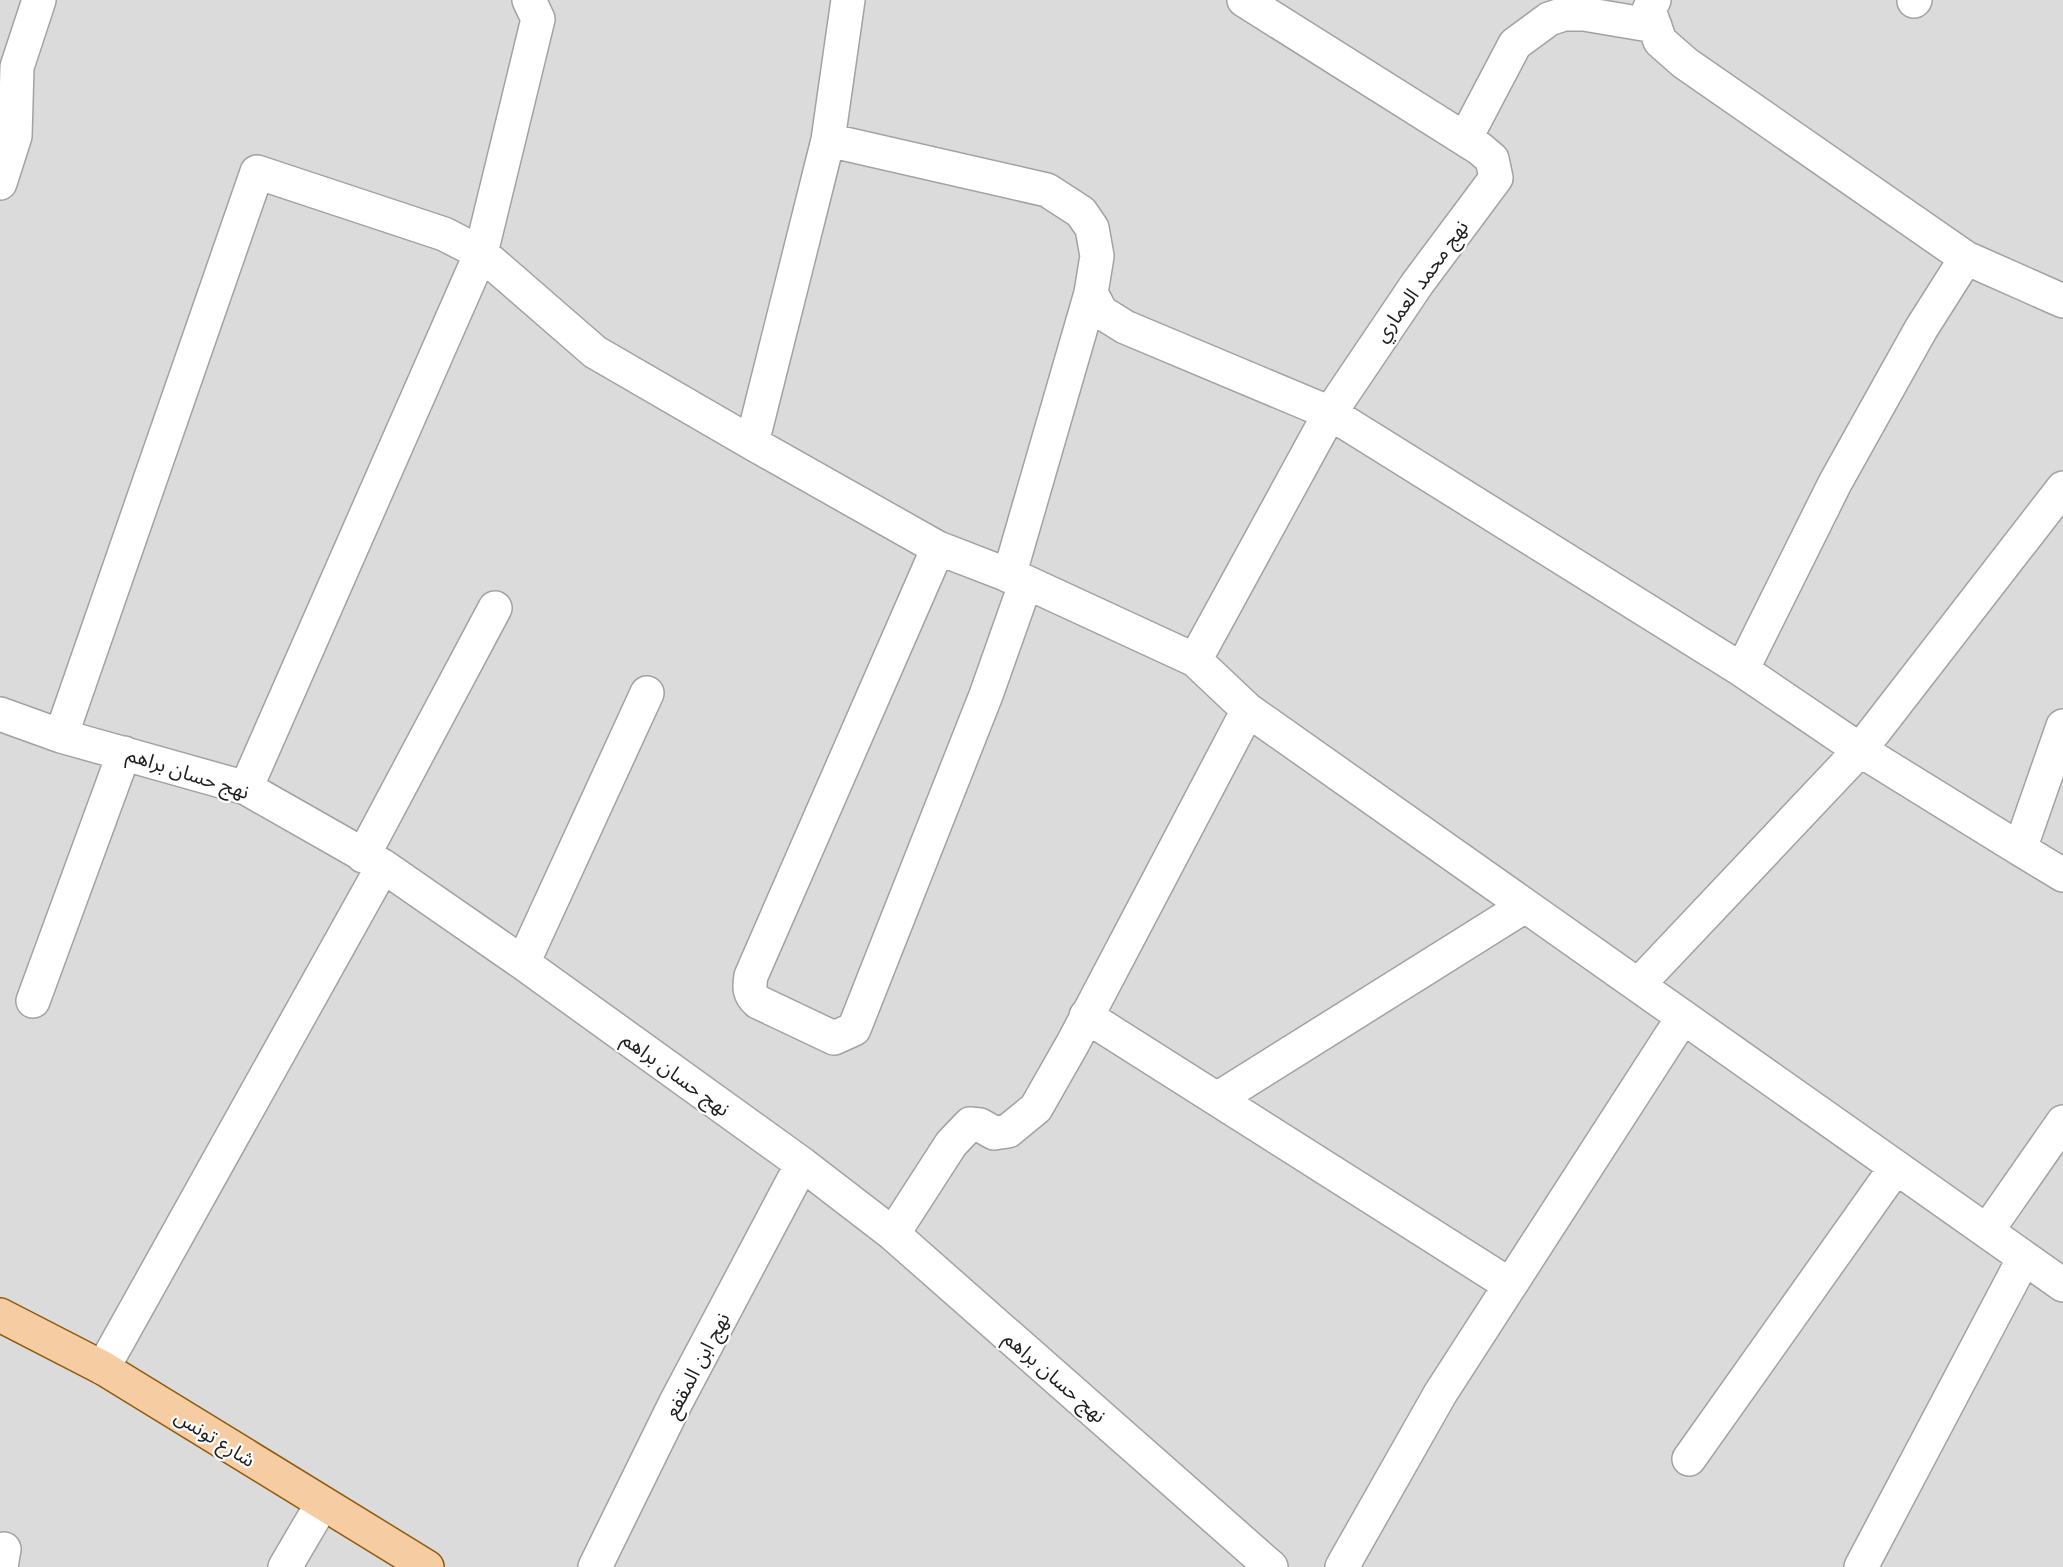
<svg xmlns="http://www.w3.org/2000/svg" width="2063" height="1567" font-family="'Nunito Sans','Noto Sans Arabic',sans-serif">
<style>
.residential{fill:#dcdbdb}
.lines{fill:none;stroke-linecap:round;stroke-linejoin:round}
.minor-casing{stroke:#a2a2a2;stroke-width:36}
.primary-casing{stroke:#905a09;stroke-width:36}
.minor{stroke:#fff;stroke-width:33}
.primary{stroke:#f6cda3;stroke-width:33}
.labels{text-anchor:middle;stroke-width:4.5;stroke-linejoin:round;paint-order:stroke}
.street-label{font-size:20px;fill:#1e1e1e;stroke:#fff}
</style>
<rect width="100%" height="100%" fill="#efebe5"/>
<!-- residential -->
<path class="residential" d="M0,0h2063v1567h-2063z"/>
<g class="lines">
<!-- minor casing -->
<g class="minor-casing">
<path id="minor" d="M1654,0l-5,10 11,31 25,22 281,195 97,43
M1914,1l1,-1
M1465,139l50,-95 34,-25 15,-5h20l71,12
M828,140l219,50 34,22 11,16 5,28 -6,37 10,19 24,15 205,86 412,257 93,-187 86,-154 45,-71
M0,183l15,-47 2,-69 22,-67
M752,443l76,-303 20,-140
M1009,576l82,-283
M1195,660l135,-247 87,-129 79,-106 -4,-19 -13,-11 -235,-148
M1742,670l118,80 160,99
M1248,710l815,575
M0,714l61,22 185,52 137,78 140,97 279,201 91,70 378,333
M2063,726l-43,123 43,26
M61,736l196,-564 187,62 37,19 57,-234 -9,-19
M246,788l235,-535 114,99 157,91 186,105 -187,428c-2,12 -2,18 7,26l76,36 20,-9 132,-334 40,-113
M363,856l132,-248
M523,963l124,-270
M1638,985l222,-235 203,-262
M33,1001l91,-248
M1086,1016l424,269
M1217,1099l308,-193
M1987,1231l76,-109
M893,1234l58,-90 19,-20 10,1 14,8 14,-2 28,-23 37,-65 175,-333 -53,-50 -169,-78 -88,-34
M103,1368l280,-502
M1689,1459l207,-292
M1,1567l3,-18
M285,1567l37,-63
M595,1567l80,-163 127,-240
M1342,1567l98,-173 243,-377
M1861,1567l163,-309"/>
</g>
<!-- primary casing -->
<g class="primary-casing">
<path id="primary" d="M0,1315l103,53 324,199"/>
</g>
<!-- minor -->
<use href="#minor" class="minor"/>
<!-- primary -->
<use href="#primary" class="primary"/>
</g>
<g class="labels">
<!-- street labels -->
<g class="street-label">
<text transform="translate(1421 281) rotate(-54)" y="7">نهج محمد العماري</text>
<text transform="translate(188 773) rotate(18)" y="7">نهج حسان براهم</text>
<text transform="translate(676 1074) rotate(36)" y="7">نهج حسان براهم</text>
<text transform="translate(697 1365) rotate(-62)" y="7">نهج ابن المقفع</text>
<text transform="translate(1055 1377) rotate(41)" y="7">نهج حسان براهم</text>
<text transform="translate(215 1438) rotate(32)" y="7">شارع تونس</text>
</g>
</g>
</svg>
